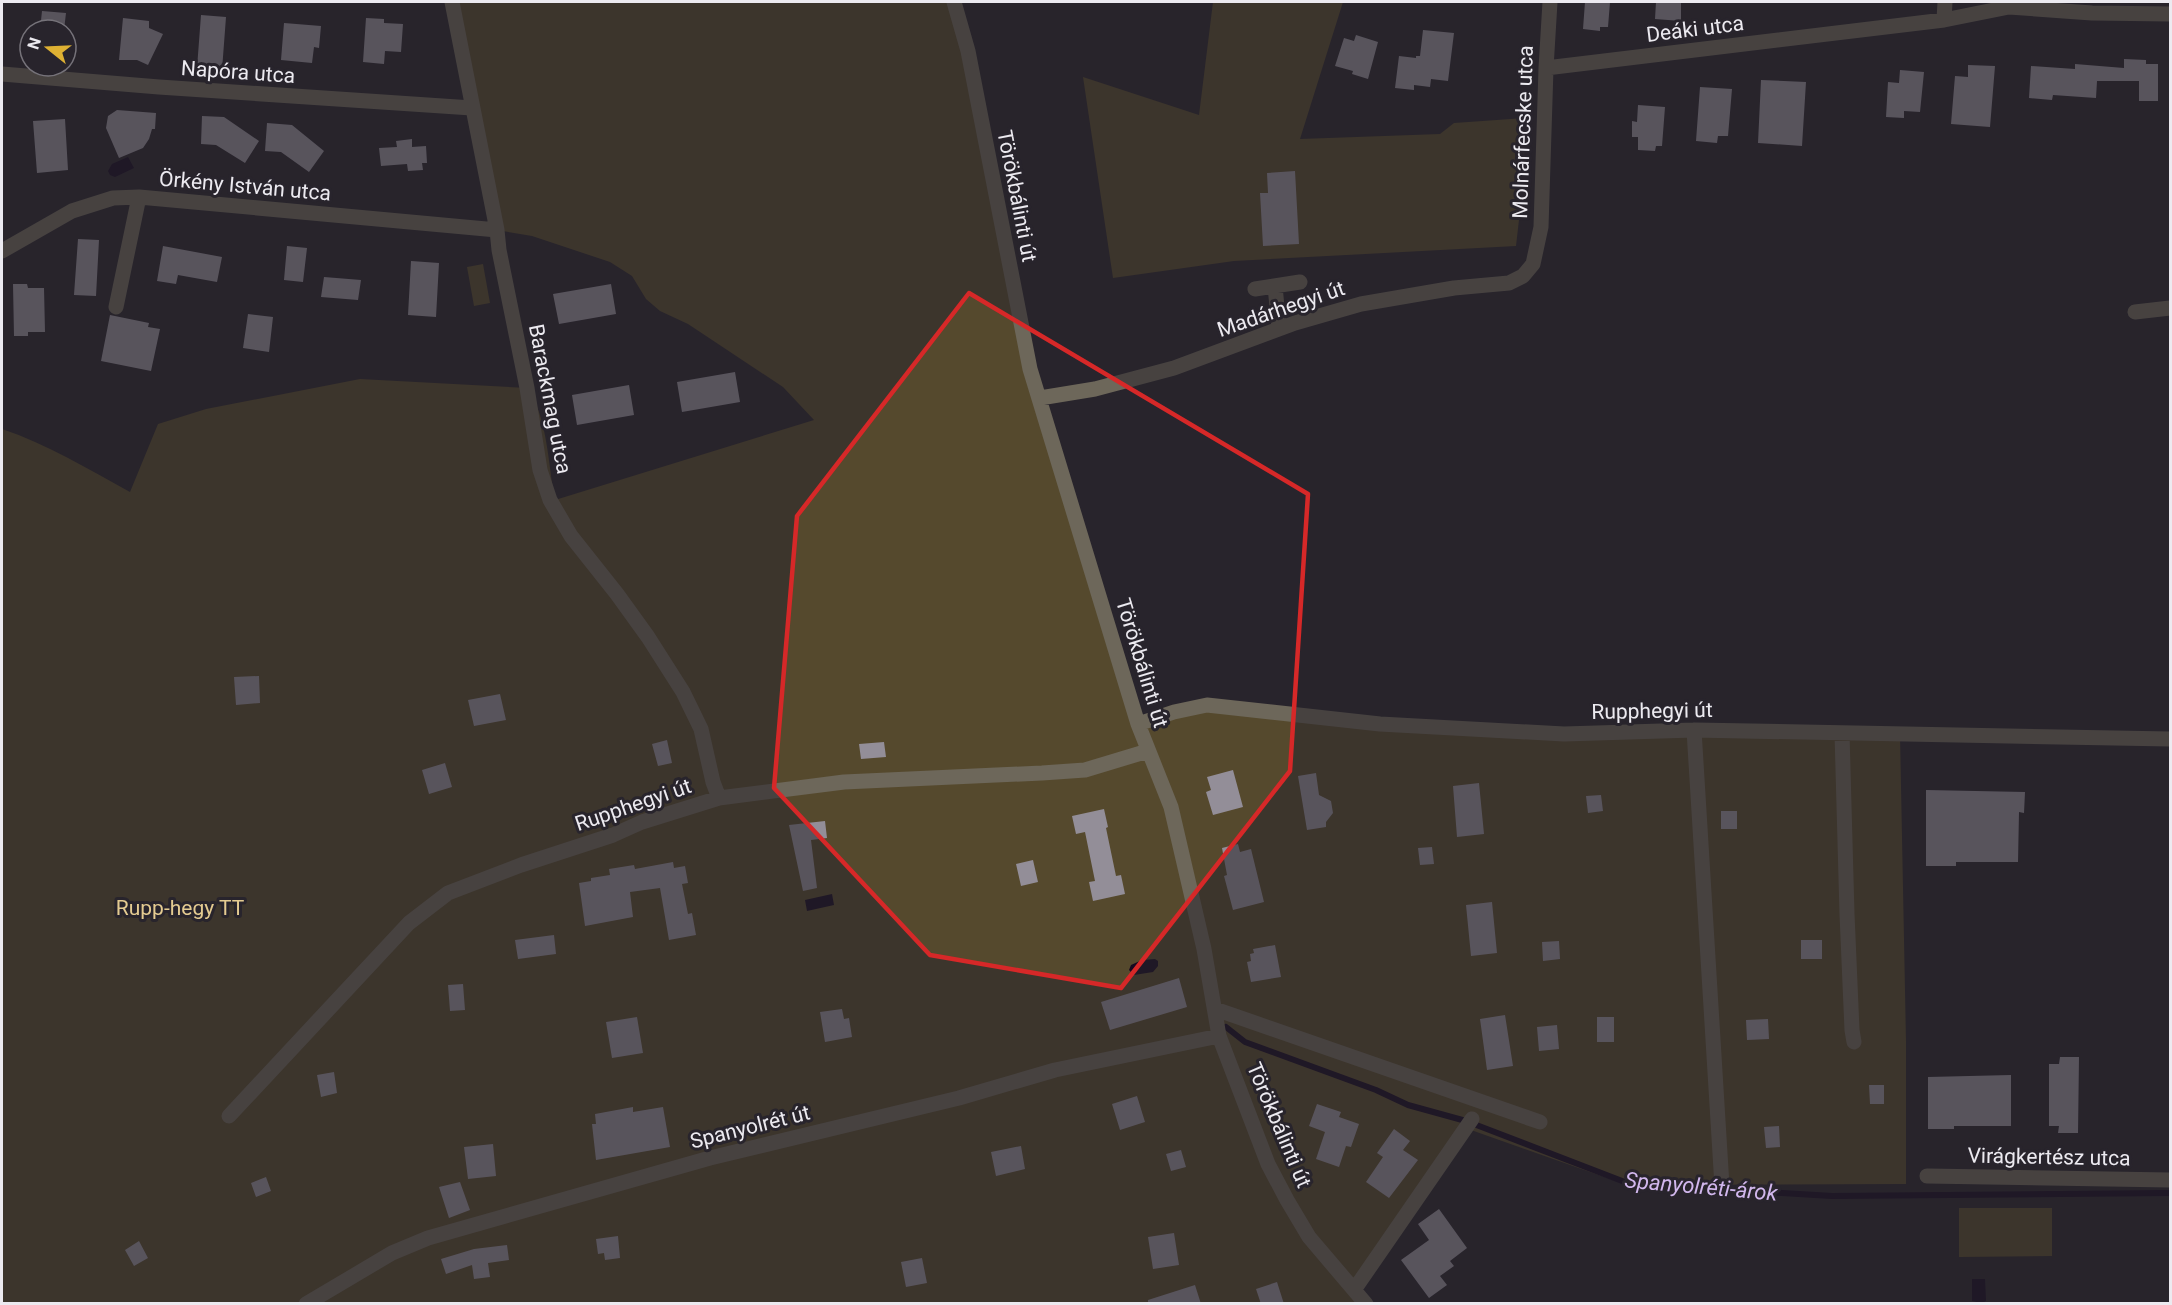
<svg xmlns="http://www.w3.org/2000/svg" width="2172" height="1305" font-family="Roboto,sans-serif">
<style>
.green{fill:#55492d}
.water{fill:#150920}
.lines{fill:none;stroke-linecap:round;stroke-linejoin:round}
.stream{stroke:#150920;stroke-width:6}
.building{fill:#938e98}
.minor{stroke:#6d675a;stroke-width:15}
.marked{fill:none;stroke:#d62828;stroke-width:4.5;stroke-linejoin:round}
.labels{text-anchor:middle;stroke-width:6;stroke-linejoin:round;paint-order:stroke}
.street-label{font-size:21px;fill:#eceaf0;stroke:#28242c}
.park-label{font-size:21px;fill:#e4cb91;stroke:#28242c}
.water-label{font-size:22px;font-style:italic;fill:#d1b7ed;stroke:#28242c}
</style>
<rect width="100%" height="100%" fill="#28242c"/>
<!-- green -->
<path class="green" d="M452,2h502l76,367 108,355 69,-19 173,19 520,10 6,307v143l-279,1 -156,-55 -109,159 11,14h-1371v-874c45,15 86,40 128,63l28,-68 48,-15 154,-30 167,9c21,29 21,77 28,112l259,-80 -31,-33 -95,-63 -28,-13 -14,-12 -14,-23 -22,-14 -78,-26 -35,-6z
M1213,2h130l-43,137 140,-5 14,-11 71,-5 -2,67 -7,61 -282,15 -121,17 -30,-201 116,38z
M483,264l7,39 -16,3 -7,-39z
M1959,1208h93v48l-93,1z"/>
<!-- water -->
<path class="water" d="M128,157l6,11 -19,9 -5,-2 -2,-4 4,-7z
M832,894l2,11 -27,6 -2,-11z
M1155,959l3,2v5l-5,6 -19,3 -5,-5 2,-5 11,-5z
M1972,1279h13l1,22 -4,2 -10,-2z"/>
<g class="lines">
<!-- stream -->
<path class="stream" d="M1226,1027l19,15 131,48 32,15 58,16 164,63 202,12 338,-3"/>
</g>
<!-- building -->
<path class="building" d="M1585,2h25l-2,25h-8v4l-17,-2z
M1656,2h25v19l-26,-2z
M42,11l24,2 -2,17h-24z
M201,15l25,2 -4,53 -25,-2z
M123,18l26,3v7l14,6 -15,31 -11,-5h-18z
M366,18l18,1v4l19,1 -2,28 -16,-1 -1,13 -21,-2z
M284,23l37,3 -2,22 -5,-1 -2,16 -31,-3z
M1423,30l31,3 -6,48 -17,-2 -1,8 -16,-2v5l-19,-2 4,-32 17,2v-2h4z
M1356,35l22,7 -10,37 -16,-5 1,-3 -18,-5 9,-28 10,3z
M2124,59l22,1v4h12v37h-19v-20h-42l-1,17 -43,-3 -1,5 -23,-2 2,-32 44,3v-5l49,4z
M1968,65l27,1 -5,61 -39,-3 4,-48 13,1z
M1900,70l24,2 -4,40 -16,-1v7l-18,-1 2,-35 11,1z
M1761,80l45,2 -4,64 -44,-3z
M1700,87l32,2 -4,47h-10l-1,7 -21,-2z
M1638,105l27,2 -3,39h-6l-1,5 -17,-1v-13h-6v-16l5,1z
M117,110l39,3 -1,16h-3l-3,10 -6,9 -24,10 -13,-30 2,-12z
M202,116l22,1 35,24 -14,22 -29,-18 -15,-1z
M65,119l3,51 -31,3 -4,-52z
M267,123l25,2 32,26 -15,21 -28,-20 -16,-1z
M412,139v8l14,-1 1,17h-5l1,7 -15,1 -1,-7 -26,2 -2,-18 18,-1 -1,-6z
M1295,171l4,73 -36,2 -3,-53h8l-1,-20z
M78,239l21,1 -3,56 -22,-1z
M163,246l59,11 -5,25 -39,-7 -2,9 -19,-3z
M287,246l20,2 -4,34 -19,-2z
M411,261l28,2 -3,54 -28,-2z
M324,277l37,3 -3,20 -37,-3z
M13,284h14l1,4h16l1,44h-17v4h-14z
M611,284l5,30 -57,10 -6,-30z
M248,314l25,3 -4,35 -26,-4z
M110,315l39,8 -1,4 12,2 -9,42 -50,-10z
M735,372l5,30 -58,10 -5,-30z
M629,385l5,30 -57,10 -5,-30z
M259,676l1,27 -24,2 -2,-28z
M500,694l6,26 -32,6 -6,-26z
M667,740l5,23 -14,3 -6,-22z
M884,742l2,15 -25,2 -2,-15z
M445,763l7,24 -23,7 -7,-24z
M1233,770l10,37 -30,8 -7,-23 5,-2 -4,-13z
M1316,773l3,22 12,6 2,12 -7,9v5l-19,3 -9,-54z
M1479,783l5,51 -27,3 -4,-51z
M1926,790l99,2 -1,21 -5,-1 -1,50h-62v4h-30z
M1601,795l2,16 -15,2 -2,-17z
M1104,809l4,18 -2,1 10,48 5,-1 4,19 -32,7 -4,-19 6,-1 -10,-49 -9,2 -4,-18z
M1721,811h16v18h-16z
M825,821l2,17 -16,2 6,48 -14,3 -14,-66z
M1238,844l2,8 11,-3 13,53 -31,8 -9,-34 3,-1 -5,-27z
M1432,847l2,17 -14,1 -2,-17z
M1033,860l5,22 -17,4 -5,-22z
M673,862l1,6 11,-2 3,17 -6,1 6,30 4,-1 4,22 -27,5 -9,-52 -30,4 3,25 -48,9 -6,-43 12,-2v-3l19,-3 -1,-6 25,-4 1,4z
M1492,902l5,51 -26,3 -5,-51z
M554,935l2,19 -38,5 -3,-19z
M1801,940h21v19h-21z
M1559,941l1,18 -17,2 -1,-19z
M1275,945l6,32 -30,5 -4,-20 4,-1 -1,-7 4,-1 -1,-4z
M1179,978l8,29 -77,23 -9,-28z
M463,984l2,26 -15,1 -2,-26z
M842,1009l2,10 5,-1 3,19 -27,5 -5,-30z
M1505,1015l8,51 -26,4 -7,-51z
M637,1017l6,36 -31,5 -6,-36z
M1597,1017h17v25h-17z
M1768,1019l1,20 -22,1 -1,-20z
M1557,1025l2,24 -20,2 -2,-24z
M2060,1057h19l-1,76h-20l1,-7h-10v-62h10z
M334,1072l3,21 -16,4 -4,-22z
M2011,1075v51h-57v3h-26v-52z
M1869,1085h15v19h-14z
M1137,1096l8,26 -25,8 -8,-26z
M1317,1104l24,8 -2,5 20,7 -8,23 -5,-1 -7,21 -23,-8 9,-27 -16,-6z
M633,1107v5l30,-5 7,40 -74,13 -4,-36h4l-1,-10z
M1779,1126l1,21 -14,1 -2,-21z
M1394,1129l16,12 -7,9 15,10 -29,38 -23,-16 17,-25 -6,-4z
M493,1144l3,32 -28,3 -4,-32z
M1021,1146l4,23 -29,7 -5,-24z
M1181,1150l5,17 -15,4 -5,-17z
M266,1177l5,14 -15,6 -5,-14z
M460,1182l10,28 -21,8 -10,-31z
M1439,1209l28,39 -17,13 4,5 -14,10 7,9 -18,13 -28,-38 28,-20 -11,-16z
M1174,1233l5,32 -26,4 -5,-32z
M618,1236l2,22 -15,2 -1,-7 -6,1 -2,-15z
M139,1241l9,17 -14,8 -9,-16z
M507,1245l2,15 -21,3 2,14 -16,2 -2,-14 -26,9 -5,-15 33,-10z
M922,1258l5,25 -21,4 -5,-25z
M1277,1282l7,22h-23l-5,-15z
M1195,1285l6,19h-53v-4z"/>
<g class="lines">
<!-- minor -->
<path class="minor" d="M452,2l45,228 2,20 28,138 13,82 10,30 21,36 46,58 31,43 35,55 18,37 12,53 6,16
M954,2l14,49 62,318 108,355 33,83 33,142 15,87 49,128 19,36 22,37 57,67
M1944,20l1,-18
M1546,68l398,-48 65,-13 83,6 78,1
M2,74l157,13 313,21
M2,251l70,-40 41,-13 26,-1 358,33
M1275,286l4,42
M1255,289l45,-7
M116,307l23,-110
M2135,312l35,-4
M1040,398l55,-9 79,-21 121,-45 66,-19 93,-16 55,-5 14,-7 10,-12 8,-37 5,-159 4,-66
M1138,724l36,-12 33,-7 173,19 184,10 130,-4 476,9
M1694,730l28,456
M1842,733l5,181 5,116 2,12
M1215,1009l325,113
M229,1116l180,-193 39,-30 73,-28 92,-30 29,-13 77,-24 125,-16 198,-9 43,-3 63,-19
M1927,1176l243,4
M1354,1290l118,-171
M306,1304l86,-51 36,-15 282,-80 249,-60 96,-28 164,-34"/>
</g>
<!-- marked area -->
<path d="M0 0H2172V1305H0ZM969,293l339,201 -18,277 -169,217 -191,-33 -156,-167 23,-272z" fill="#28242c" fill-opacity=".55" fill-rule="evenodd"/>
<path class="marked" d="M969,293l339,201 -18,277 -169,217 -191,-33 -156,-167 23,-272z"/>
<g class="labels">
<!-- street labels -->
<g class="street-label">
<text transform="translate(1695 29) rotate(-7)" y="7">Deáki utca</text>
<text transform="translate(238 72) rotate(4)" y="7">Napóra utca</text>
<text transform="translate(1523 132) rotate(-88)" y="7">Molnárfecske utca</text>
<text transform="translate(245 186) rotate(5)" y="7">Örkény István utca</text>
<text transform="translate(1017 196) rotate(79)" y="7">Törökbálinti út</text>
<text transform="translate(1281 309) rotate(-19)" y="7">Madárhegyi út</text>
<text transform="translate(550 399) rotate(79)" y="7">Barackmag utca</text>
<text transform="translate(1142 663) rotate(73)" y="7">Törökbálinti út</text>
<text transform="translate(1652 711) rotate(-1)" y="7">Rupphegyi út</text>
<text transform="translate(633 805) rotate(-19)" y="7">Rupphegyi út</text>
<text transform="translate(1279 1125) rotate(67)" y="7">Törökbálinti út</text>
<text transform="translate(750 1127) rotate(-14)" y="7">Spanyolrét út</text>
<text transform="translate(2049 1157) rotate(1)" y="7">Virágkertész utca</text>
</g>
<!-- park labels -->
<g class="park-label">
<text x="180" y="915">Rupp-hegy TT</text>
</g>
<!-- water labels -->
<g class="water-label">
<text transform="translate(1701 1186) rotate(5)" y="8">Spanyolréti-árok</text>
</g>
</g>
<!-- border -->
<rect width="2172" height="1305" fill="none" stroke="#eceaf0" stroke-width="6"/>
<!-- north arrow -->
<g transform="translate(48 48) rotate(288)"><circle r="28" fill="#28242c" stroke="#76737a" stroke-width="1.5"/>
<path d="M0-4.5L10 22L0 15L-10 22Z" fill="#deb133"/>
<text y="-9" font-size="16" font-weight="bold" text-anchor="middle" fill="#eceaf0">N</text>
</g>
</svg>
